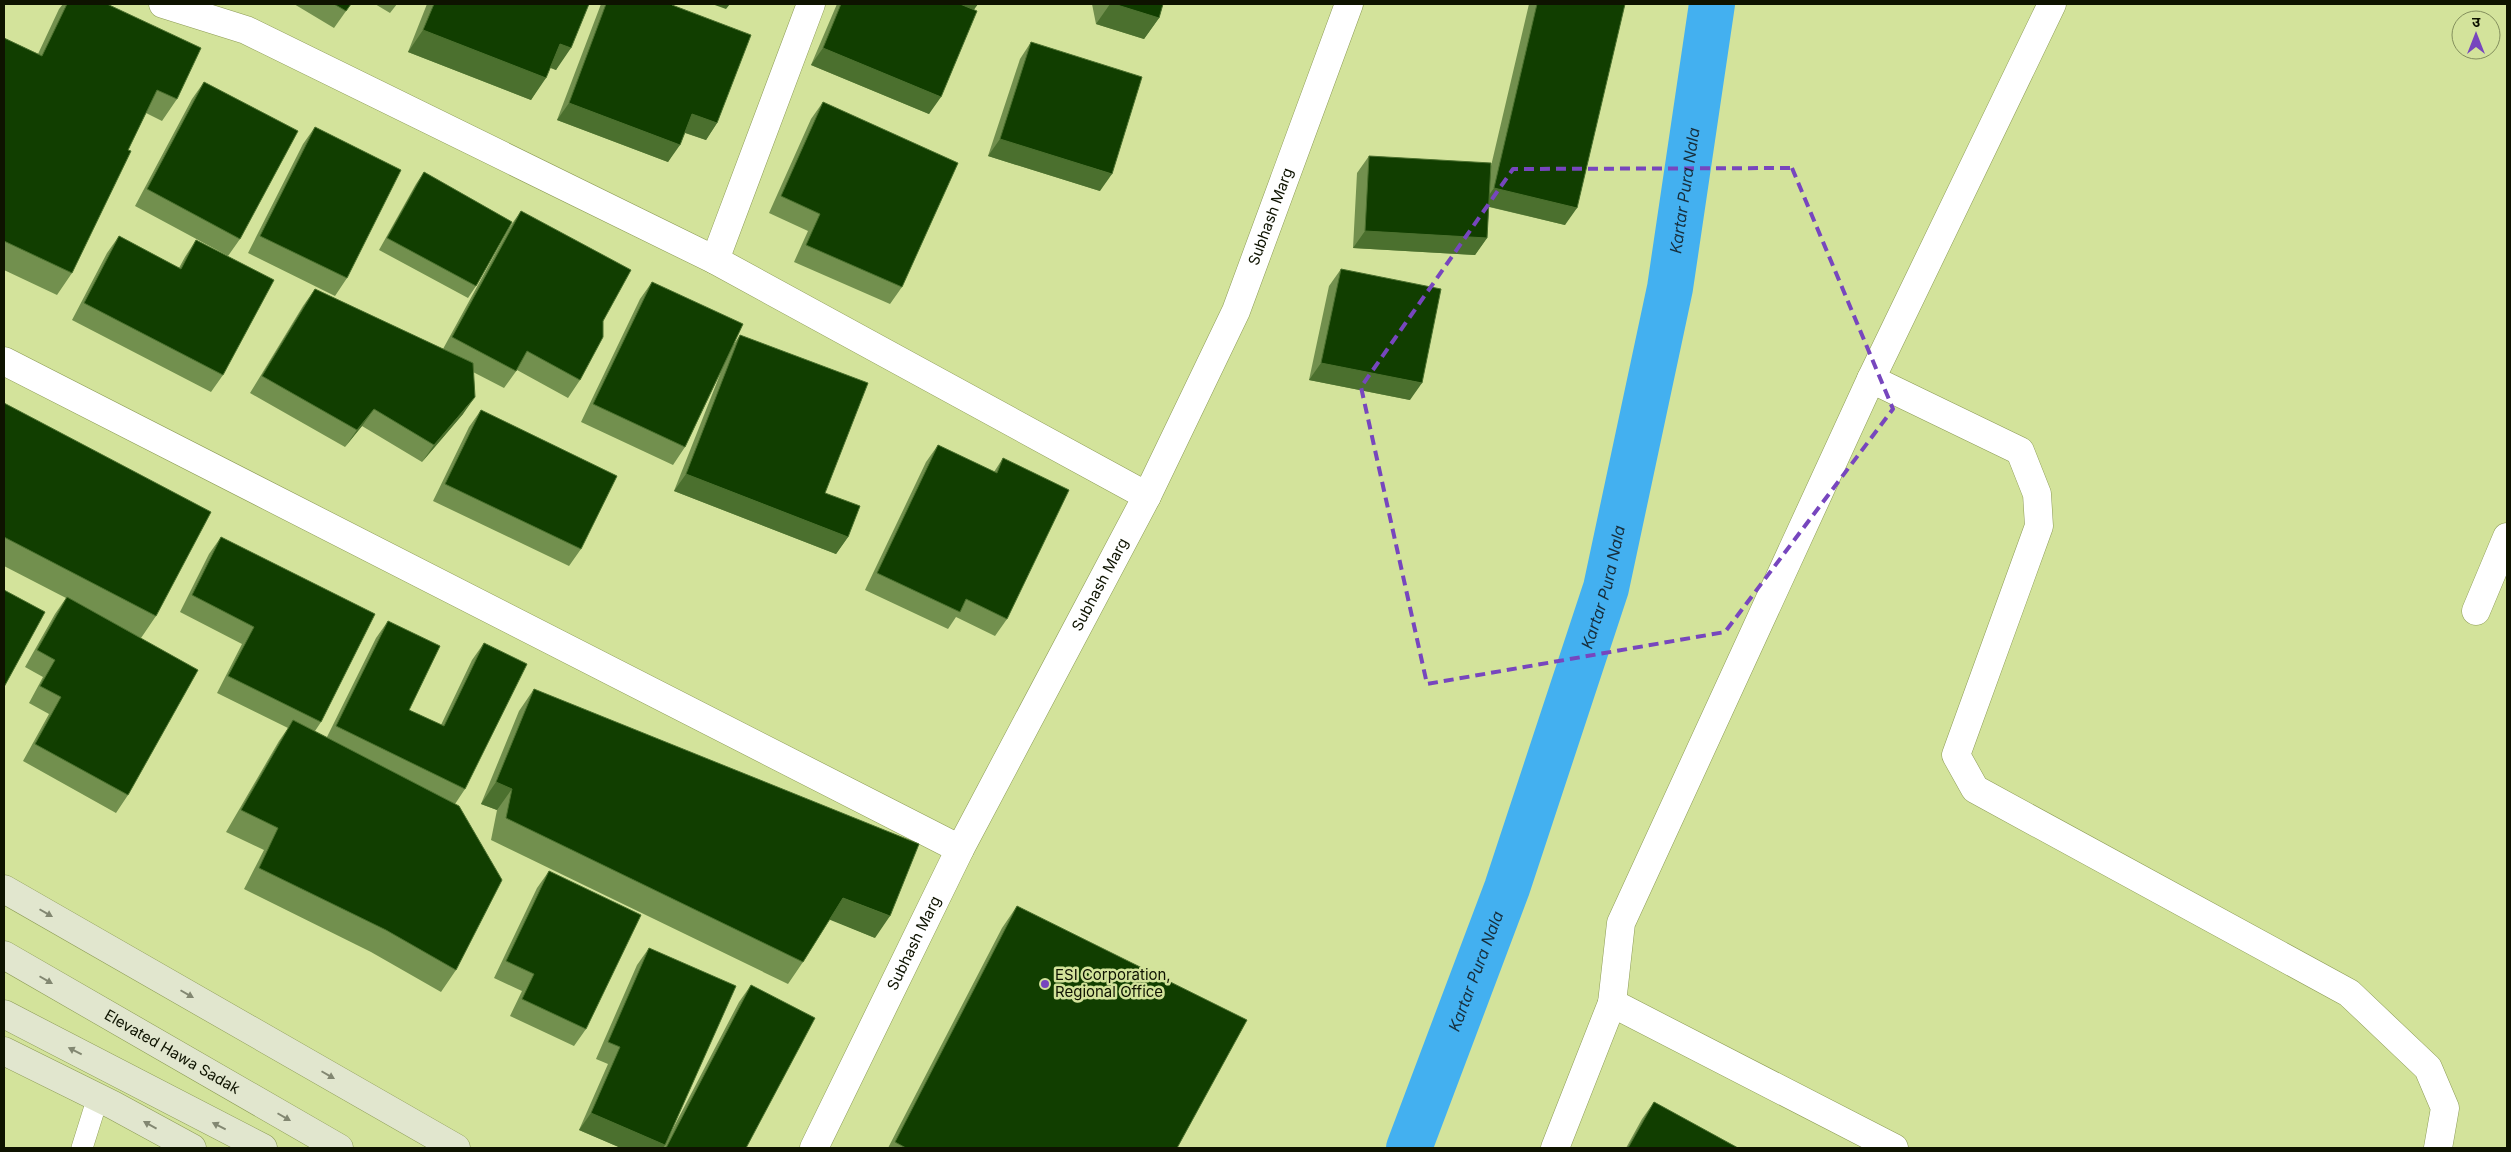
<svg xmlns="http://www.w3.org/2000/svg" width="2511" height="1152" font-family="Inter,'Noto Sans Devanagari',sans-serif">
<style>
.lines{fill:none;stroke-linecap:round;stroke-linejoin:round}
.canal{stroke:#43b0f0;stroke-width:46}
.lane-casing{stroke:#8c9b55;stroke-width:22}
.street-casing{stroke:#8c9b55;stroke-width:29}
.secondary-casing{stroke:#8c9b55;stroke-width:29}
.lane{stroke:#fff;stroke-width:21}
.street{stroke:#fff;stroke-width:28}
.secondary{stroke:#e1e6ce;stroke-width:28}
.wall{fill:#72904e}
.shaded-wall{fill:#4b702e}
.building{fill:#113e00;stroke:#4b702e}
.oneway{fill:#828771}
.marked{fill:none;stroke:#7746be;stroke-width:4;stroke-dasharray:10 6;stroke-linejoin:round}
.poi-dot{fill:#7746be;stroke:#d3e39b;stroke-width:2}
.labels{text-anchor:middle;stroke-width:5;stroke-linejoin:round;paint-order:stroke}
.street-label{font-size:15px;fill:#0e1300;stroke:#d3e39b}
.poi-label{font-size:15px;fill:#0e1300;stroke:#d3e39b;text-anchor:start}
.water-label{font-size:16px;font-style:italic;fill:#172e3c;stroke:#d3e39b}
</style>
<rect width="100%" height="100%" fill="#d3e39b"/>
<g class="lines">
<!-- canal -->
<path class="canal" id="s1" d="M1409,1148l98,-260 99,-300 64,-300 42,-284"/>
<!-- lane casing -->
<g class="lane-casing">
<path id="lane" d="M82,1148l16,-51"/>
</g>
<!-- street casing -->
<g class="street-casing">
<g id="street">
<path d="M163,4l83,26 469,230 432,236"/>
<path d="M715,260l96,-256"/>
<path d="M4,361l956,488"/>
<path d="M1871,379l149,72 17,43 2,32 -83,229 19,34 374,204 79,75 17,40 -7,40"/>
<path d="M2476,611l31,-74"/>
<path id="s2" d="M814,1148l146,-299 187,-353 89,-185 113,-307"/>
<path d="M1555,1148l57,-145"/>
<path d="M1894,1148l-282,-145 9,-80 250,-544 181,-375"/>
</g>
</g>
<!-- secondary casing -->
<g class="secondary-casing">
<g id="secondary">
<path d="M4,889l452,259"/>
<path id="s3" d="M4,955l335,193"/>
<path d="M4,1014l259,134"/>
<path d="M4,1051l109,54 79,43"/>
</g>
</g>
<!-- lane -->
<use href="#lane" class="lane"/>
<!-- street -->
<use href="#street" class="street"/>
<!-- secondary -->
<use href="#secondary" class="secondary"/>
</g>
<!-- wall -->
<path class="wall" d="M63,4h44l70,95 -15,22 -16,-8 -18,37 -56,123 -15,22 -53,-25v-232l34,16 21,-45z
M294,4h57l-17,24z
M375,4h22l-7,9z
M427,4h162l-33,66 -6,-2 -19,32 -123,-48z
M601,4h72l-1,1 45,118 -11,17 -21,-7 -17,29 -111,-42z
M837,4h141l-4,5 -45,105 -118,-49z
M1092,4h71l-4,14 -15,21 -48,-15z
M1529,4h96l-60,221 -76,-18 -2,31 -12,17 -122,-7 4,-75 12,-17 122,10z
M1031,42l69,149 -112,-35 32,-97z
M204,82l36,157 -12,17 -93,-50 57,-107z
M823,102l79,185 -12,17 -96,-42 14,-31 -39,-18 42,-94z
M315,127l32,151 -12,18 -87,-43 55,-109z
M424,172l52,114 -8,12 -89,-48 37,-66z
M521,211l82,110 -23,59 -12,18 -51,-28 -13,18 -31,-16 -10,42 -41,48 -60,-36 -17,21 -95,-54 53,-87 12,-17 128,60 66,-121z
M119,236l60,32 6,-11 11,-17 27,135 -12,17 -139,-72 35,-67z
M1341,269l69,131 -101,-20 20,-94z
M652,282l82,62 6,-9 85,158 23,44 -12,17 -162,-63 47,-119 -36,75 -12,18 -92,-43 59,-123z
M4,403l152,213 -15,22 -27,-14 14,171 -12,18 -93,-52 26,-47 -20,-11 14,-26 -18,-10 30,-53 11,-16 -62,-32z
M481,410l100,139 -12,17 -136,-65 36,-74z
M938,445l56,27 9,-14 4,161 -12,17 -39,-19 -8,12 -83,-39 61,-128z
M221,537l100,185 -6,9 12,6 49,-99 12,-17 21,89 32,15 31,-65 12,-17 -19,146 -10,15 1,166 -15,22 -70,-40 -127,-63 20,-39 -38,-18 53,-91 9,-13 -71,-35 25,-49 -62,-32 29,-58z
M534,689l341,249 -45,-19 -27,43 -15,22 -297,-144 6,-30 -16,-6 38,-93z
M549,871l37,158 -12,17 -64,-30 12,-25 -28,-13 43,-90z
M1017,906l160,242h-289l114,-220z
M649,948l19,190 71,-136 12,-17 -5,163h-125l-42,-18 29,-66 -12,-5 41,-94z
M1654,1102l84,46h-112l16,-29z"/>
<!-- shaded-wall -->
<path class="shaded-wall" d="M712,4h18l-4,5z
M948,4h30l-5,7z
M1110,4h4l45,14 -15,21 -48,-15z
M423,30l123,48 -15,22 -123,-48z
M560,44l11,4 -15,22 -11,-5z
M823,48l118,49 -12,17 -118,-49z
M569,103l111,42 -12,17 -111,-42z
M692,114l25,9 -11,17 -26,-9z
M1000,139l112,35 -12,17 -112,-35z
M1494,188l83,20 -12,17 -83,-20z
M1365,231l122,7 -12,17 -122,-7z
M1321,363l101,20 -12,17 -101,-20z
M475,397l-12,17 -41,48 12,-17z
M374,409l-12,17 -17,21 12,-17z
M686,474l162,63 -12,17 -162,-63z
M496,782l16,7 -15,21 -16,-6z
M843,898l47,18 -15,22 -47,-19z
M591,1113l74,32 -2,3h-42l-42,-18z"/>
<!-- building -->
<path class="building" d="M67,4h40l94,44 -24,51 -20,-9 -29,60 3,1 -59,122 -68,-32v-203l38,18z
M334,4h17l-5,7z
M434,4h155l-18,44 -11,-4 -14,34 -123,-48z
M606,4h67l-1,1 79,30 -34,88 -25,-9 -12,31 -111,-42z
M841,4h119l17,7 -36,86 -118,-49z
M1114,4h49l-4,14z
M1537,4h88l-48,204 -83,-20z
M1031,42l111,35 -30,97 -112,-35z
M204,82l94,49 -58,108 -93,-50z
M823,102l135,61 -56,124 -96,-42 14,-31 -39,-18z
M315,127l86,43 -54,108 -87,-42z
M1369,156l122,7 -4,75 -122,-7z
M424,172l88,50 -36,64 -89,-48z
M521,211l110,59 -28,51v16l-23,43 -53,-29 -11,20 -64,-34z
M119,236l62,33 15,-29 78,40 -51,95 -139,-72z
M1341,269l100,20 -19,94 -101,-20z
M652,282l91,42 -58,123 -92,-43z
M315,289l158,74 2,34 -41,48 -60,-36 -17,21 -95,-54z
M740,335l128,48 -43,110 35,13 -12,31 -162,-63z
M4,403l207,109 -55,104 -152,-79z
M481,410l136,66 -36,73 -136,-65z
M938,445l59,28 6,-15 66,32 -62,129 -41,-20 -6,13 -83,-39z
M221,537l154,77 -54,108 -93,-46 26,-49 -62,-32z
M4,590l41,22 -41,75z
M67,597l131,73 -70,125 -93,-51 26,-47 -21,-11 15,-26 -18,-10z
M388,621l52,25 -31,64 35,16 40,-83 43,21 -62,125 -129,-63z
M534,689l385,155 -29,72 -47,-18 -40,64 -297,-144 6,-29 -16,-7z
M293,720l166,86 43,74 -46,90 -70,-40 -127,-62 19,-40 -37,-18z
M549,871l92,44 -55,114 -64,-30 12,-25 -28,-13z
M1017,906l230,114 -70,128h-271l-11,-6z
M649,948l87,38 -71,159 -74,-32 29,-66 -12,-5z
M751,985l64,33 -69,130h-80z
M1654,1102l84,46h-110z"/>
<!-- one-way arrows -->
<defs><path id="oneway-solid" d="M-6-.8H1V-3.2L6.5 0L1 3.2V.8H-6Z" transform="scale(1.25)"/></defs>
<g class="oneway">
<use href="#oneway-solid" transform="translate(46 913) rotate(30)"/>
<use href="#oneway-solid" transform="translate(46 980) rotate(30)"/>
<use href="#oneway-solid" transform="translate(187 994) rotate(30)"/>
<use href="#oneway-solid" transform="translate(75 1051) rotate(-153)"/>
<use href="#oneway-solid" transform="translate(328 1075) rotate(30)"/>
<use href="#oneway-solid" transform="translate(284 1117) rotate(30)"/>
<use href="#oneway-solid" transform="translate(150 1125) rotate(-151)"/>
<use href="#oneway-solid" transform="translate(219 1126) rotate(-153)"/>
</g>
<!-- marked area -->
<path class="marked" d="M1792,168l101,241 -168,223 -298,52 -66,-297 152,-218z"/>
<!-- markers -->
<circle class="poi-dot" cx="1045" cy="984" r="5"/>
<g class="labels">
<!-- street labels -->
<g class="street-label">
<text dy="5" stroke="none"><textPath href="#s2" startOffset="1038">Subhash Marg</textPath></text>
<text dy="5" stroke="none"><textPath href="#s2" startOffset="632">Subhash Marg</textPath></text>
<text dy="5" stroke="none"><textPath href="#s2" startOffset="228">Subhash Marg</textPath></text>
<text dy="5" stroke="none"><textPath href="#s3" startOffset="194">Elevated Hawa Sadak</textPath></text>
</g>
<!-- poi labels -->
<g class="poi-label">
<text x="1055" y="980">ESI Corporation,<tspan x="1055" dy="17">Regional Office</tspan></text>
</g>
<!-- water labels -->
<g class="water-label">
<text dy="6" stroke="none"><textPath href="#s1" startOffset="999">Kartar Pura Nala</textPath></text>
<text dy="6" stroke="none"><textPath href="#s1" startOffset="594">Kartar Pura Nala</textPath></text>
<text dy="6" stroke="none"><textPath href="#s1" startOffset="189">Kartar Pura Nala</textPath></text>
</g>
</g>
<!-- border -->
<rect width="2511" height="1152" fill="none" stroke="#0e1300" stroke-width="10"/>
<!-- north arrow -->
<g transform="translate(2476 35)"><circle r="24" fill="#d3e39b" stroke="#84905d"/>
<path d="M0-4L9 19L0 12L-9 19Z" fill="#7746be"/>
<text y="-8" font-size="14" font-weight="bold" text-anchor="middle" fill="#0e1300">उ</text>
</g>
</svg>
